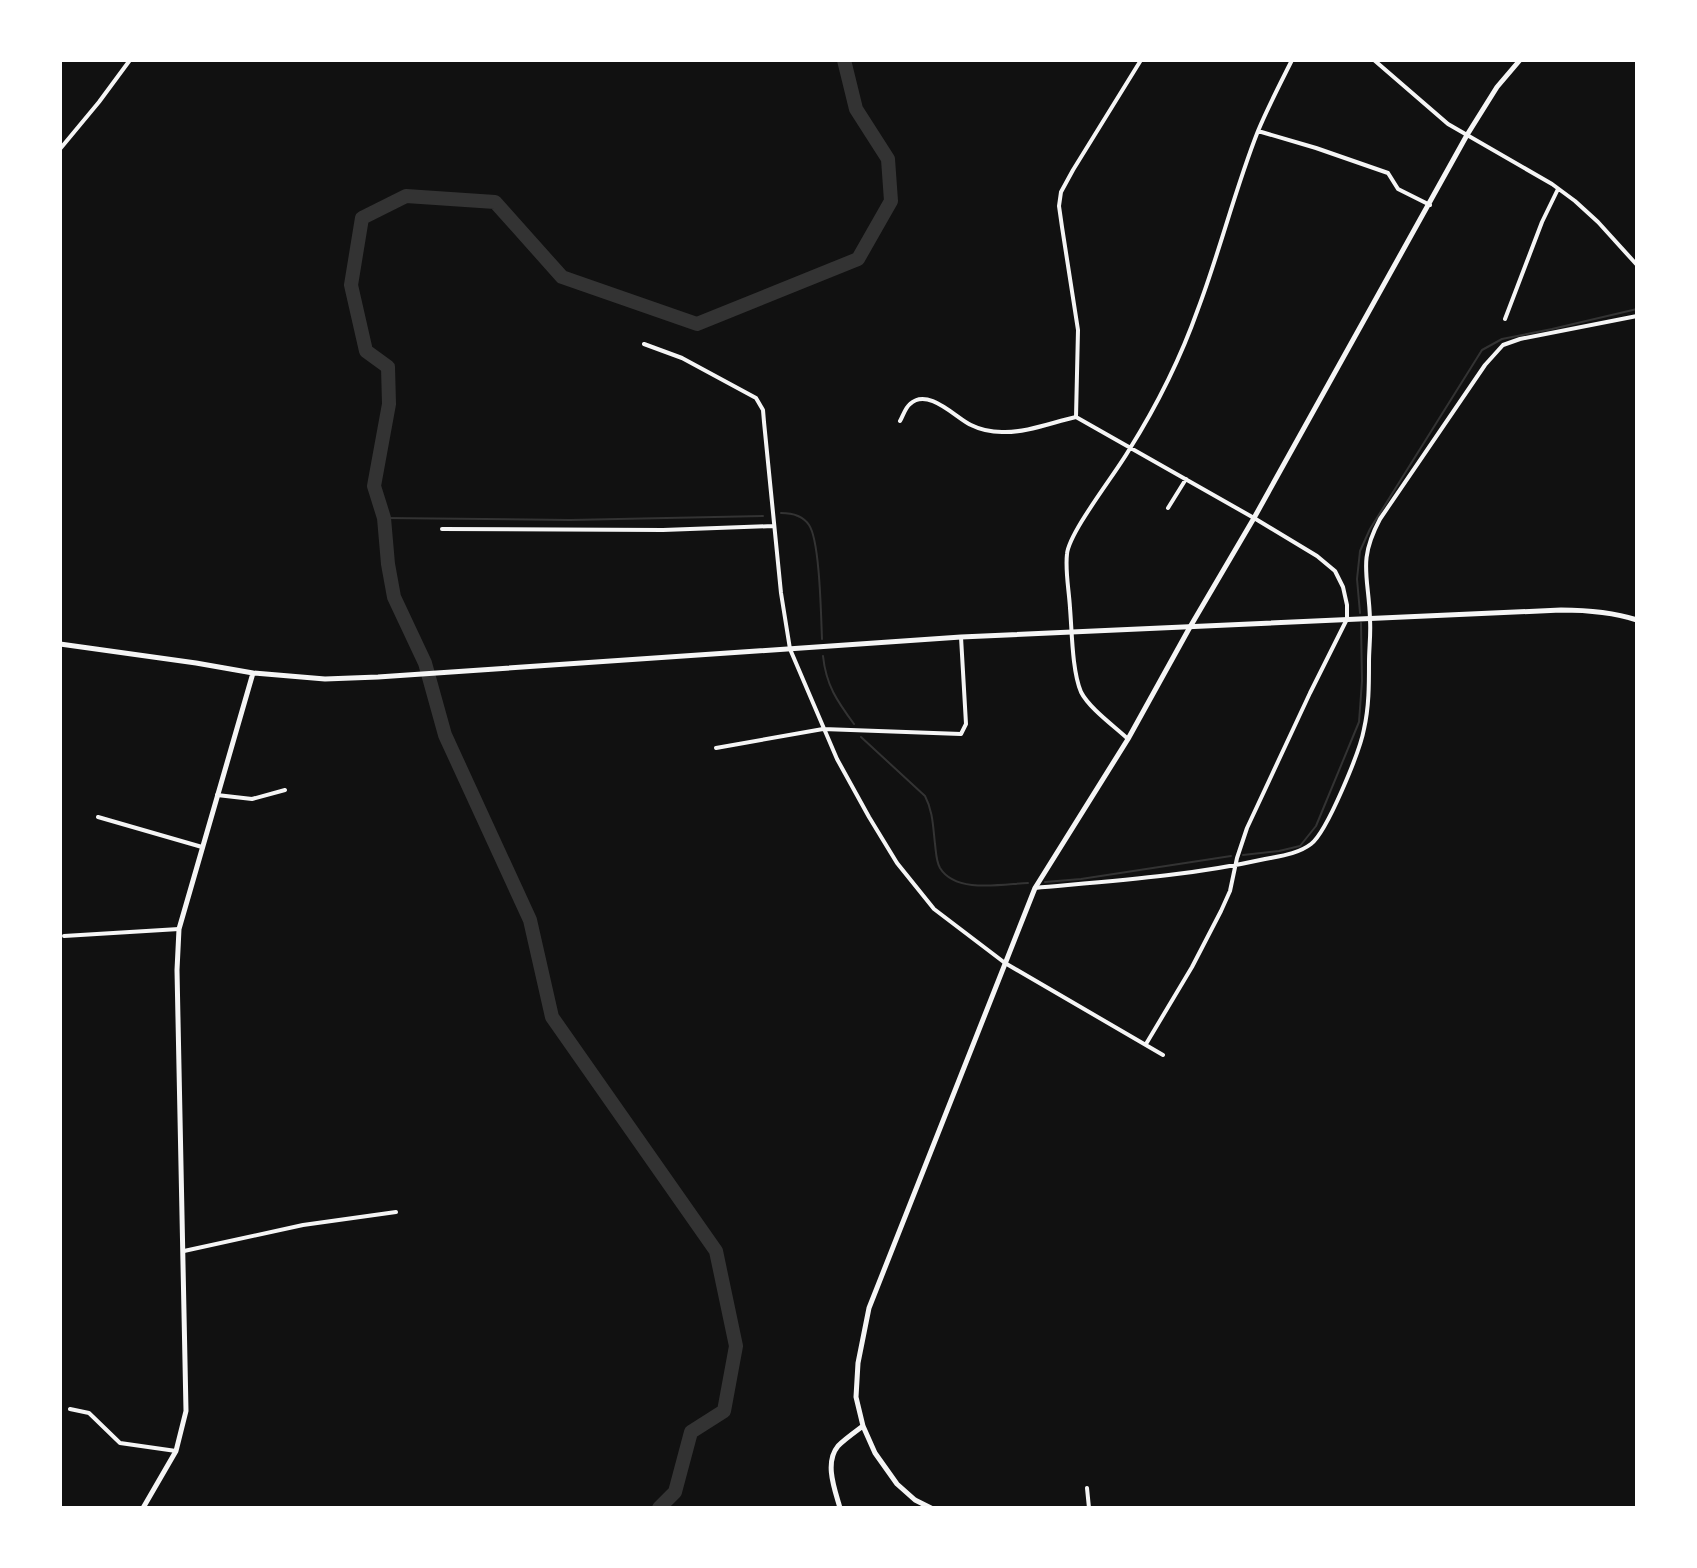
<svg xmlns="http://www.w3.org/2000/svg" width="1697" height="1568" font-family="'Exo 2',sans-serif">
<style>
.lines{fill:none;stroke-linecap:round;stroke-linejoin:round}
.stream{stroke:#333;stroke-width:2}
.river{stroke:#333;stroke-width:14}
.minor{stroke:#f5f5f5;stroke-width:4}
.tertiary{stroke:#f5f5f5;stroke-width:5}
.secondary{stroke:#f5f5f5;stroke-width:5}
</style>
<rect width="100%" height="100%" fill="#111"/>
<g class="lines">
<!-- stream -->
<path class="stream" d="M781,513c11,0 22,3 28,12 11,16 12,92 13,114
M384,518l186,2 193,-4
M1360,613l-3,-34 3,-28 10,-22 112,-179 20,-11 50,-10 85,-20
M823,656c3,29 14,45 31,68
M861,737l64,59c8,15 8,31 10,48 1,7 1,17 5,24 16,26 63,16 88,15
M1243,855l36,-4 21,-5 16,-20 43,-104 3,-41 -1,-58
M1045,882l36,-3 150,-23"/>
<!-- river -->
<path class="river" d="M659,1508l16,-16 16,-60 33,-21 12,-65 -20,-95 -164,-234 -22,-97 -85,-185 -20,-72 -31,-66 -6,-33 -4,-46 -10,-32 15,-82 -1,-37 -22,-16 -15,-66 11,-67 44,-22 89,6 67,75 135,47 161,-65 33,-58 -3,-42 -32,-50 -12,-49"/>
<!-- minor -->
<path class="minor" d="M1141,60l-68,110 -12,22 -2,14 3,21 16,103 -2,87 178,101 63,38 18,15 8,16 4,18v14l-37,74 -63,135 -10,30 -7,33 -9,20 -29,56 -46,77
M1374,60l74,64 104,60 23,17 23,21 39,43
M1258,131l58,17 72,25 10,16 32,16
M60,149l39,-47 31,-42
M1505,319l37,-97 16,-33
M644,344l38,14 74,40 7,12 1,12 17,171 9,56 47,110 32,58 28,46 37,46 71,54 158,92
M900,421c3,-5 5,-13 10,-17 18,-17 46,14 61,21 10,5 21,7 31,7 24,1 51,-10 74,-15
M1168,508l18,-29
M442,529l221,1 110,-4
M1128,739c-14,-13 -39,-31 -47,-47 -9,-21 -9,-61 -11,-84 -1,-18 -5,-37 -3,-54 2,-22 49,-81 62,-104 27,-43 52,-93 69,-141 22,-58 37,-120 60,-178 10,-24 22,-47 34,-71
M716,748l107,-19 138,5 5,-10 -5,-87
M217,795l35,4 33,-9
M98,817l104,30
M1035,888c77,-7 154,-12 230,-29 15,-3 33,-5 46,-15 16,-12 49,-93 53,-115 5,-22 5,-44 5,-67 0,-14 2,-28 1,-42 -1,-44 -13,-58 10,-101l105,-154 18,-20 17,-6 117,-23
M64,936l115,-7
M184,1251l119,-26 93,-13
M70,1409l19,4 31,30 56,8
M1087,1488l2,20"/>
<!-- tertiary -->
<path class="tertiary" d="M60,644l136,19 57,10
M143,1508l33,-57 10,-40 -9,-441 2,-41 74,-256 72,6 53,-2 583,-40 600,-27c27,0 51,2 76,10"/>
<!-- secondary -->
<path class="secondary" d="M840,1508c-5,-18 -16,-45 -2,-62 7,-7 17,-14 25,-20
M931,1508l-16,-8 -18,-16 -22,-31 -12,-27 -7,-29 2,-34 11,-55 166,-420 93,-149 62,-112 64,-109 213,-383 30,-48 23,-27"/>
</g>
<!-- border -->
<rect width="1697" height="1568" fill="none" stroke="#ffffff" stroke-width="124"/>
</svg>
